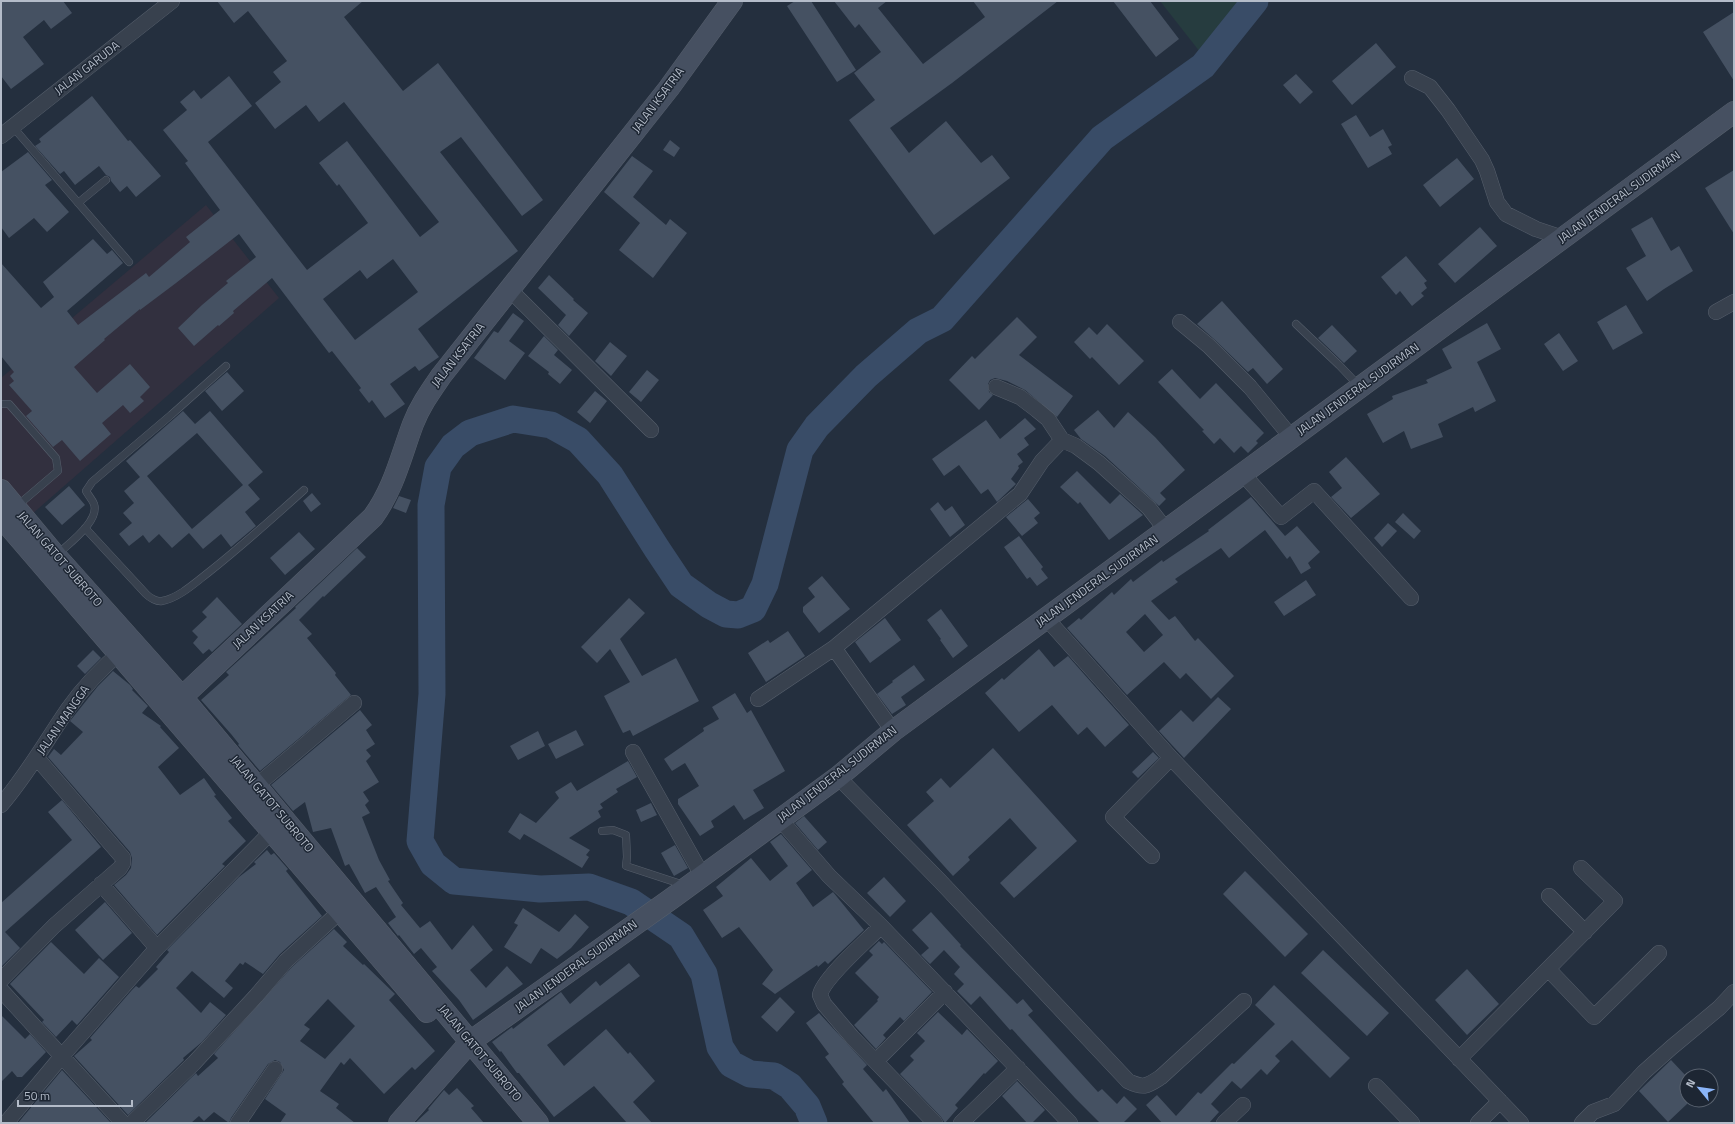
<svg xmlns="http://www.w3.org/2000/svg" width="1735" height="1124" font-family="'Titillium Web',sans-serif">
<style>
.medical{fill:#32303f}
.green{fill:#263c3f}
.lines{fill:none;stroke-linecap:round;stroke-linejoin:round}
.river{stroke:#394c67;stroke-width:27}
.building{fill:#455162;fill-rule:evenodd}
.lane-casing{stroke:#565f6c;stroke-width:8}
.street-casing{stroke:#565f6c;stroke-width:16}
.secondary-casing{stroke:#565f6c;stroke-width:22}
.lane{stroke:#38414e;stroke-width:7}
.street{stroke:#38414e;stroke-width:15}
.secondary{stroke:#465061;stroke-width:21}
.labels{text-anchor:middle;stroke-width:3;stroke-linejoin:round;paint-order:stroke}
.street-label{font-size:12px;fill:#b4bcc9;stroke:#1d2633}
</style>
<rect width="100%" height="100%" fill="#242f3e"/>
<!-- medical -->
<path class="medical" d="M206,205l73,93 -248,217 -30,-35v-102z"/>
<!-- green -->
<path class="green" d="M1160,1h86l-21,25 -25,26z"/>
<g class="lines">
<!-- river -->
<path class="river" d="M814,1123l-7,-17 -17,-20 -16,-10 -24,-2 -19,-10 -11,-17 -16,-73 -23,-38 -50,-34 -42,-15 -49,2 -86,-8 -21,-17 -13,-23 12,-147 -1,-189 7,-38 15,-21 17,-13 43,-14 38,6 27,15 32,35 47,74 24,36 28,20 17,9 12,1 15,-6 12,-25 35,-134 17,-24 49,-50 52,-45 24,-12 160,-181 101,-72 52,-65"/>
</g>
<!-- building -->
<path class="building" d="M1,1h62l9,12 -21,16 -7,-9 -21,17 21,27 -33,25 -10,-13z
M217,1h146l-19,16 59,74 35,-28 105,137 -21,16 -61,-79 -21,15 78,99 -100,78 21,28 -20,14 -4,-5 -25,18 15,20 -20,14 -13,-18 -3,3 -10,-13 2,-2 -29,-37 -3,2 -57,-75 -39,33 1,2 -15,13 -1,-1 -24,21 -16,-18 24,-23 26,-22 -2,-2 30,-24 -17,-23 -63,49 -36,27v-1l-36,30 1,1 -31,27 23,26 33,-29 20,23 -10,10 4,4 -14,12 -7,-8 -21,18 9,11 -31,27 -18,-21 -9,7 -27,-31 6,-5 -23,-26 5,-4 -4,-5 4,-4 -13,-16v-93l40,45 13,-11 -11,-15 50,-43 14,15 5,-4 11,13 -56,48 11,14 68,-52 3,4 41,-35 -4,-5 34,-27 -35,-47 3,-2 -25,-31 24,-20 -7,-8 14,-12 7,9 28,-23 23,30 -44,36 99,128 61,-47 -29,-39 -2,2 -18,-23 28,-22 73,96 19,-15 -95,-120 -25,20 -13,-17 -31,24 -20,-26 26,-21 -8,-10 14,-11 -39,-50 -14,12zM393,259l25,33 -63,48 -32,-41 37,-29 7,9z
M795,1h16l45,69 -19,12 -50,-76z
M834,1h53l-9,7 45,56 62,-47 -12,-16h85l-106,82 -62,45 19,25 37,-32 35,42 11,-8 18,23 -76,57 -85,-115 26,-20 -21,-27 27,-21 -22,-28 -4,4z
M1113,1h37l29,38 -23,18z
M1734,12v69l-31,-49z
M1376,43l20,24 -44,38 -20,-24z
M1296,74l17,18 -13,12 -17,-19z
M92,96l36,45 2,-1 31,36 -25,21 -9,-11 -7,6 -9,-11 -1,-4 -4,-2 -7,-9 -24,19 -11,-14 -4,3 -25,-28 6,-4 -2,-3z
M1356,115l14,22 13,-8 9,16 -4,2 4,7 -24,14 -27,-44z
M670,140l10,8 -6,9 -11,-7z
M28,152l24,28 -7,5 24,27 -22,20 -13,-14 -25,20 -8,-11v-55z
M632,156l21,15 -20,26 33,28 4,-6 17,14 -34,45 -34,-28 21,-27 -36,-31z
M1457,158l17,21 -34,28 -17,-22z
M1734,170v64l-29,-46z
M1652,217l19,34 8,-5 14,25 -29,18 -17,12 -21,-33 20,-12 -15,-27z
M1480,227l17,19 -42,37 -17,-19z
M1406,256l21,25 -3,2 3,5 -6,5 3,3 -12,10 -12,-15 -4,4 -15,-18z
M549,275l25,24 -1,1 15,13 -19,23 -11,-11 8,-10 -28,-27z
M1222,301l61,68 -16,15 -14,-16 -5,4 -33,-32 -18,-16z
M1626,305l17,28 -30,17 -16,-28z
M513,313l11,8 -15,20 16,12 -20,27 -31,-22 20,-27 4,2z
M1017,317l20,20 -18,18 54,41 -16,21 -32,-27 -18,-9 -12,-3 -5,2 -2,4 1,8 4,3 -14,15 -30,-30 23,-24 3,3z
M1487,323l14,26 -24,13 19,39 -21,11 -2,-5 -35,17 5,13 -32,12 -7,-18 -21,12 -16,-29 26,-15 -1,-3 36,-13 -2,-3 26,-12 -10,-19z
M1107,324l37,37 -25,24 -27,-28 -2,2 -16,-17 15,-15 8,8z
M1332,325l25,26 -13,12 -26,-25z
M1559,333l19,28 -15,10 -19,-27z
M544,336l14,14 -4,5 18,15 -12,14 -12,-10 1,-2 -21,-16z
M610,342l17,14 -16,20 -16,-15z
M1172,369l28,30 16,-16 48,50 -8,8 2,2 -10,10 -7,-7 -7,7 -14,-15 -6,6 -12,-13 2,-1 -46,-48z
M647,370l12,10 -18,22 -12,-10z
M227,372l17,19 -22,20 -17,-20z
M595,391l12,10 -17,22 -13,-11z
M1098,410l16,18 14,-16 27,25 30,33 -25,23 6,6 -7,7 -54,-50 -24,-17 -7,-9z
M183,411l12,13 15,-13 53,61 -15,13 12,14 -15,13 11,14 -25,21 -10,-13 -18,15 -14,-16 -17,15 -13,-14 -10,9 -6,-8 -14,11 -10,-12 13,-11 -9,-10 11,-10 -10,-12 16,-14 -14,-16zM197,433l46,52 -51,44 -45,-53z
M1025,418l11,11 -12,9 5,7 -12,9 6,8 -5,4 1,2 -8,11 5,5 -19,18 -9,-13 -7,5 -22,-29 -15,11 -12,-17 54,-39 14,19z
M1346,457l34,37 -29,24 -20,-21 11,-9 -13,-16z
M1077,471l33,33 10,-10 23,21 -34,25 -29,-38 -2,2 -18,-17z
M69,486l16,19 -23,20 -17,-18z
M312,493l9,11 -10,8 -8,-11z
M399,496l12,4 -5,13 -13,-5z
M1251,497l34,39 12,-10 23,26 -12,11 3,5 -10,6 -11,-18 -3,3 -22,-29 -36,28 -8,-10 -46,31 3,3 -27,19 18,19 6,-4 20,25 3,-3 36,38 -23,23 -25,-26 -6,6 -16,-17 -37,33 -60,-67 12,-10 2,2 31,-28 2,3 17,-16 2,3 29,-22 1,2 46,-31 -1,-1zM1145,614l18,21 -19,17 -18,-20z
M1028,499l12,14 -6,5 4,5 -16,13 -16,-19z
M938,502l7,9 7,-5 13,19 -15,12 -20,-28z
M1403,513l18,18 -7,8 -19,-17z
M1388,523l9,8 -15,16 -8,-9z
M299,532l16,17 -30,26 -15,-17z
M1019,536l24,31 -2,2 7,9 -11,8 -7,-9 -3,2 -23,-32z
M357,548l9,9 -42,40 -1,-1 -24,24 13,14 -5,4 29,35 -1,2 16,20 -91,76 -22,-26 1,-1 -8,-10 -30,-34 28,-25 -3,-3 70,-64 -1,-1z
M822,576l28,33 -31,24 -16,-21v-5l12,-10 -7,-9z
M1306,580l10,15 -32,21 -10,-14z
M217,597l25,27 -30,28 -3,-3 -6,5 -10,-11 5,-6 -6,-6 15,-14 -5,-5z
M629,598l16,15 -25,26 22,37 34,-18 23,43 -66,35 -3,-6 -7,3 -19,-37 26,-14 -20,-33 -13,14 -16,-16z
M941,609l27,37 -15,12 -13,-18 1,-1 -14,-19z
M885,618l16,22 -31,23 -15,-21z
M788,631l17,25 -39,26 -18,-29 20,-13 2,3z
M1039,649l15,18 14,-11 61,69 -24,22 -18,-20 -9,8 -26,-30 -33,27 -34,-39 17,-15 2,2z
M93,650l8,8 -16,16 -8,-8z
M914,665l11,15 -24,17 5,8 -14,9 -15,-20 16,-12 -1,-1z
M113,671l17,14 3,4 -1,1 16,16 -6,7 19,13 -1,1 19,21 -21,19 22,28 24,-17 12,17 -2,1 18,22 -4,3 18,20 -24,23 3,2 -68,69 -43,-50 12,-10 5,-7 1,-10 -2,-6 -82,-95 6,-8 7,6 22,-23 -13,-11 28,-35z
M735,693l12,20 4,-3 34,61 -32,19 11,18 -20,12 -10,-15 -23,16 3,6 -14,9 -22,-32v-5l21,-13 -14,-23 -13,8 -8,-12 40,-28 -1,-3 16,-9 -7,-12z
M1218,697l13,12 -47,49 -25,-27 22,-21 12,12z
M360,710l12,15 -6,5 9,14 -9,6 5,6 -5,5 13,21 -16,10 6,9 -4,4 5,8 -8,4 17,43 11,20 -2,1 15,22 -2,2 19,23 10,-7 22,29 21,-25 20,25 -23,20 16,18 21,-22 16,18 -50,36 -14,-20 -27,-29 5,-4 -16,-19 -7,6 -15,-19 -1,1 -10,-13 8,-6 -20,-30 -11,6 -16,-29 -4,2 -14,-38 -18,4 -8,-30 -12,9 -22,-26z
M576,730l8,15 -28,14 -8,-15z
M538,731l7,15 -27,14 -8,-14z
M993,748l84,93 -63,57 -14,-15 37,-35 -27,-30 -42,39 2,3 -17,16 -46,-51 27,-24 -8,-9 15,-14 9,10z
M1153,752l6,6 -21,20 -6,-6z
M628,761l9,16 -21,12 2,3 -18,12 3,4 -5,3 3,6 -32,21 21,12 -4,5 3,2 -7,11 -58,-34 -4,6 -12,-8 12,-19 16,10 23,-25 -4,-6 16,-10 6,9z
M62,800l39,47 -96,85 15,16 -19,19v-64l71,-63 -24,-28z
M651,803l6,12 -16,7 -5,-12z
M804,816l23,26 -9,8 -23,-27z
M781,834l31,36 -16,13 17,24 20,-15 31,38 -36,34 -3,-3 -7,6 -1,-2 -42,29 -13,-10 11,-14 -34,-43 -17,11 -19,-28 20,-14 -7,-9 35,-29 19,23 18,-15 -18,-24z
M675,845l13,23 -14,8 -13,-23z
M267,850l4,5 3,-2 14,16 -2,2 36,45 -42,38 -17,20 -18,-12 -2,3 -3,-2 -15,18 8,7 -9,10 -32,-27 -16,17 25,25 9,-11 16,13 -24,27 -19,16 1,2 -56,55 -54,-59 18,-16 -2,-2 42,-48 4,-4 3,2 19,-19 -2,-2 13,-15 -2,-2 72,-73 17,-13 -2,-2z
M1245,871l63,63 -23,23 -62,-63z
M884,877l22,24 -16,16 -23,-24z
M105,902l27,31 -29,27 -28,-30z
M523,908l36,24 16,-18 14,13 -18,21 -14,11 -16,-11 -10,16 -27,-17 14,-22 -4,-2z
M931,912l30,33 -1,1 57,58 6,-5 10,12 -5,4 70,77 4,-3 15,15 7,-8 13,13 -14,14h-23l-25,-25 -63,-69 -2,1 -30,-34 -9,9 -14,-14 7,-7 -10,-10 6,-7 -16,-17 -14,14 -9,-9 8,-7 -17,-18z
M334,929l13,13 -4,4 20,19 1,-1 31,30 -6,6 46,51 -20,19 -3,-3 -28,27 -34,-36 -6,7 -3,-3 -21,29 19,13 -3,4 19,15h-75l6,-9 -21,-15 19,-29 -4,-8 -5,-2 -7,4 -37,54 -2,5 -15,-11 -10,9 -5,-5 -8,7h-46l51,-50 2,3 20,-18 -4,-4 78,-87zM328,999l27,27 -30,33 -25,-18 10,-12 -6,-4z
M879,941l3,3 2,-2 48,50 -28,29 -4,-4 -17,18 3,3 -10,11 -22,-24 24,-24 -1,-1 2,-3 -24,-24 18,-18 -4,-4z
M51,942l33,32 15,-16 20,19 -42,48 -5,-5 -16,17 -14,-15 2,-2 -34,-36z
M1323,950l66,63 -22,23 -66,-63z
M629,963l11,13 -93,69 17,21 42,-37 22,25 2,-2 25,29 -22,21 19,21h-25l-33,-37 -40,31 -35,-44h-2l-16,-22 -1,1 -8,-10 20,-15 1,2 48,-37 9,12 26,-23 4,5z
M1467,969l32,35 -32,31 -32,-35z
M1274,985l76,73 -20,20 -38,-38 -17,16 5,5 -13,14 -6,-6 -20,20 -9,-8 -21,23 8,8 -10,11h-47l-16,-18 11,-10 19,21 22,-24 3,2 31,-31 2,1 41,-40 -20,-19z
M780,997l15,15 -18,20 -16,-15z
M938,1012l24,23 5,-6 31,32 -13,13 -1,-1 -29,32 3,3 -13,15 -4,-6 -41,-43 14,-14 -4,-4 15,-15 -8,-8z
M819,1013l48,52 -4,4 20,23 3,-3 24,34h-36l-32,-39 2,-2 -19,-25 4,-3 -23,-31z
M1,1015l24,24 5,-5 16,18 -24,25h-5l-5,-6 -11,11z
M1671,1060l16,17v27l-19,18 -29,-31z
M62,1070l49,53h-93z
M1017,1081l28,29 -13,13h-5l-25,-27z
M457,1088l17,18 -3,2 13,15h-69l14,-13 -1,-1 16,-19 5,5z"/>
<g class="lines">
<!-- lane casing -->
<g class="lane-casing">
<path id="lane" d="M13,127l116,135
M78,203l28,-23
M1296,324l43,41 20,21
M1,404h8l47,54 2,13 -41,35
M85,528l61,66c4,4 11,8 16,7 17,-3 34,-19 47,-29 33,-26 64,-54 95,-82
M58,554c10,-10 42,-33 36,-50 -2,-5 -6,-9 -8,-13l6,-9 79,-67 55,-49
M602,831l11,-1 13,5 1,22 -1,9 58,19"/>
</g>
<!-- street casing -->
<g class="street-casing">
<path id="street" d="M1412,78l18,9 18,23 34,50 5,11 10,31 9,12 30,15 27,9
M1,136l171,-135
M509,289l142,141
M1716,312l18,-10
M1180,322l29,24 41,41 42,51
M996,387l24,10 17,13 11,9 14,21 14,6 23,17 50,45 17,22
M1243,474l38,43 33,-26 97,107
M1046,618l125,140 350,365
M758,699l76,-51
M893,731l-59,-83 186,-154 22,-33 20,-21
M633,752l69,123
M838,777l102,104 188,200c16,8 19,5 33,-4l83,-76
M256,786l98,-83
M1,805c26,-30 45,-64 67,-96 16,-23 36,-43 57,-61
M779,818l50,58 52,50 189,197
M1152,856l-39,-39 58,-59
M101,884l56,64
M1549,896l36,36
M881,926c-13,14 -58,52 -61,69l4,9 28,33 83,86
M1548,969l46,48 65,-64
M1,980l53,-54 66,-58 3,-5v-5l-86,-100
M1,990l122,133
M1459,1059l156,-158 -34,-33
M876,1061l69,-69
M1376,1086l36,37
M6,1123l56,-67 95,-108 122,-124
M132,1123l62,-60 62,-67 30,-35 61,-56
M238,1123l37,-54
M961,1123l57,-55
M1224,1123l19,-18
M1478,1123l22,-22
M1582,1123l11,-11 21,-8 30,-32 28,-25 47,-39 15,-16"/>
</g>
<!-- secondary casing -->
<g class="secondary-casing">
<path id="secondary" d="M1,490l55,66 126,141 356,426
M1,517l426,495
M182,697l191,-180c21,-29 28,-61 40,-93 7,-18 17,-32 28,-48l228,-288 63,-87
M399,1123l72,-82 200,-142 167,-122 55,-46 841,-619"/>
</g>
<!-- lane -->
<use href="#lane" class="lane"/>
<!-- street -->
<use href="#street" class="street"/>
<!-- secondary -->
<use href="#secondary" class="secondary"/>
</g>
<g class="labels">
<!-- street labels -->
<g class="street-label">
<text transform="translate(87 68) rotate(-38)" y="4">JALAN GARUDA</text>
<text transform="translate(658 100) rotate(-53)" y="4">JALAN KSATRIA</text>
<text transform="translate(1619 197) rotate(-36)" y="4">JALAN JENDERAL SUDIRMAN</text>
<text transform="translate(458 355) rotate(-52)" y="4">JALAN KSATRIA</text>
<text transform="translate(1358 389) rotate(-36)" y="4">JALAN JENDERAL SUDIRMAN</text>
<text transform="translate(60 559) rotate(49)" y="4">JALAN GATOT SUBROTO</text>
<text transform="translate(1097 581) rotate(-36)" y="4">JALAN JENDERAL SUDIRMAN</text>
<text transform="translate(263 620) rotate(-43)" y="4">JALAN KSATRIA</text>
<text transform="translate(63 720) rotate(-55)" y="4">JALAN MANGGA</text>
<text transform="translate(837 774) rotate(-38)" y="4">JALAN JENDERAL SUDIRMAN</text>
<text transform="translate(272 804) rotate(50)" y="4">JALAN GATOT SUBROTO</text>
<text transform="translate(576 966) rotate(-36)" y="4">JALAN JENDERAL SUDIRMAN</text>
<text transform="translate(480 1053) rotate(50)" y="4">JALAN GATOT SUBROTO</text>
</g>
</g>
<!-- border -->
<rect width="1735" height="1124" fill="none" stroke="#b4bcc9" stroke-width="4"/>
<!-- north arrow -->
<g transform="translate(1699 1088) rotate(299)"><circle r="19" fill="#1d2633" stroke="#59626f"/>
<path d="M0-3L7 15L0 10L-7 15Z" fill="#8ab4f8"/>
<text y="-6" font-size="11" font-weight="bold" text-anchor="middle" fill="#b4bcc9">N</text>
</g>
<!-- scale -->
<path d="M18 1100v6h114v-6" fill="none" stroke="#b4bcc9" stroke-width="2"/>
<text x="24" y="1100" font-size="12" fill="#b4bcc9" stroke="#1d2633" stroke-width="3" paint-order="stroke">50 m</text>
</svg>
